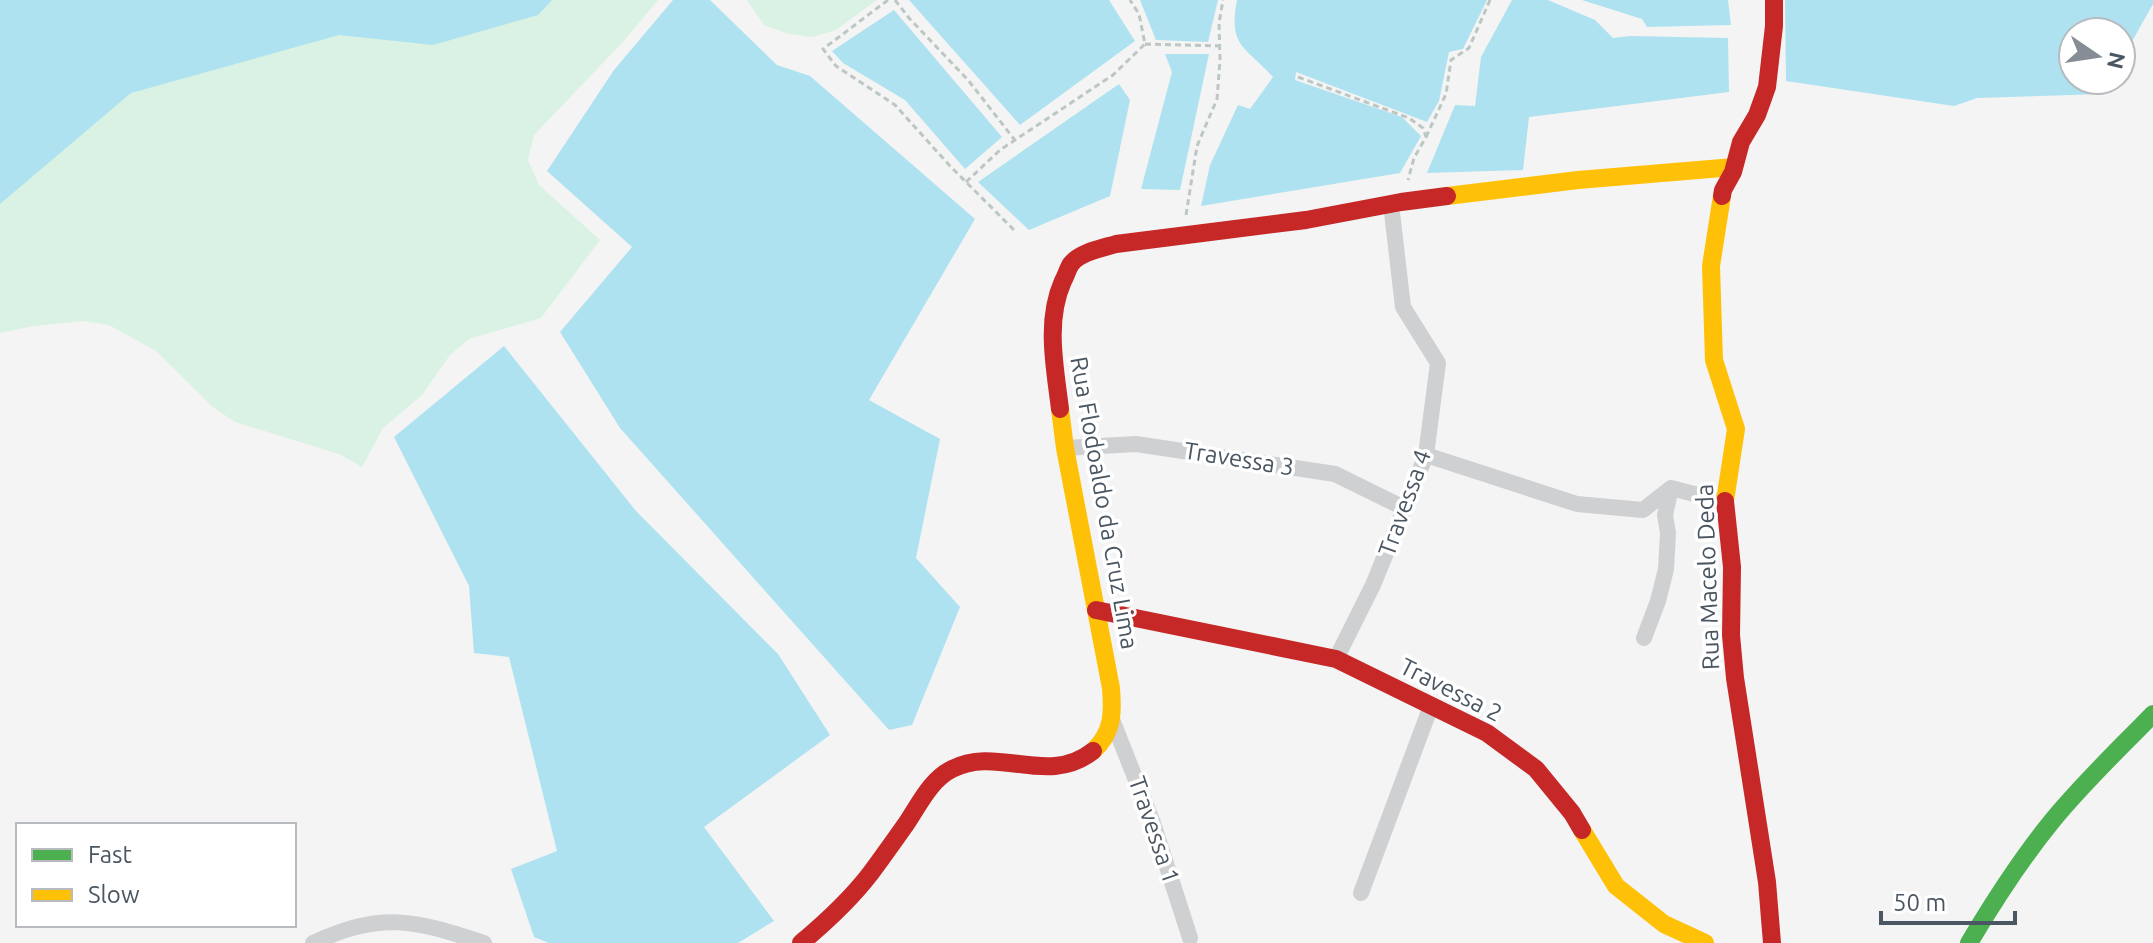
<svg xmlns="http://www.w3.org/2000/svg" width="2153" height="943" font-family="Ubuntu,sans-serif">
<style>
.green{fill:#d9f2e3}
.water{fill:#aee2f0}
.lines{fill:none;stroke-linecap:round;stroke-linejoin:round}
.path{stroke:#bcc7c4;stroke-width:3;stroke-dasharray:6 4;stroke-linecap:butt}
.street{stroke:#ced0d2;stroke-width:16}
.fast{stroke:#4caf50;stroke-width:18}
.slow{stroke:#ffc107;stroke-width:18}
.jam{stroke:#c62828;stroke-width:18}
.labels{text-anchor:middle;stroke-width:7;stroke-linejoin:round;paint-order:stroke}
.street-label{font-size:24px;fill:#4a5661;stroke:#fff}
</style>
<rect width="100%" height="100%" fill="#f4f4f4"/>
<!-- green -->
<path class="green" d="M0,0h658l-37,44 -87,91 -6,25 11,25 61,55 -59,78 -72,21 -19,16 -28,40 -39,33 -21,39 -23,-13 -104,-32 -22,-15 -57,-56 -47,-26 -26,-4 -50,5 -33,7z
M747,0h130l-41,30 -23,7 -24,-3 -25,-9z"/>
<!-- water -->
<path class="water" d="M0,0h552l-14,15 -105,30 -94,-10 -208,58 -131,111z
M673,0h37l67,65 33,11 165,143 -106,181 71,39 -24,119 44,49 -48,118 -23,5 -269,-302 -60,-96 72,-85 -85,-76 67,-101z
M909,0h200l26,41 -115,84z
M1140,0h78l-10,42 -52,-2z
M1237,0h250l-24,49 -14,3 -10,49 -12,21 -131,-50 -1,8 107,37 19,19 -21,37 -199,33 9,-41 28,-60 12,4 23,-32c-28,-31 -45,-30 -36,-77z
M1512,0h36l47,20 18,18 17,-2 98,2 1,54 -200,25 -6,53 -96,3 28,-68 20,1 6,-49z
M1582,0h146l3,25 -84,2 -5,-8z
M1785,0h368v4l-32,57v-29h-48v48h38l-8,14 -126,4 -23,8 -168,-25z
M894,10l108,127 -37,32 -60,-69 -62,-37 -11,-12z
M1165,54h44l-29,136 -39,-1 31,-117z
M1119,84l11,16 -20,96 -81,34 -51,-48z
M504,346l132,165 142,143 52,81 -126,92 70,94 -36,22h-189l-15,-6 -23,-68 46,-18 -48,-194 -35,-4 -5,-67 -75,-149z"/>
<g class="lines">
<!-- path -->
<path class="path" d="M888,0l-65,49 13,17 59,39 55,61 65,65
M895,0l14,18 59,62 46,59
M1145,44l75,2
M1298,77l111,41 14,10 3,9 -12,21 -6,22
M1426,137l20,-43 5,-34 18,-12 21,-48
M966,182l34,-32 113,-75 32,-31 -6,-30 -9,-14
M1186,215l11,-69 20,-47 3,-39 -1,-37 4,-23"/>
<!-- street -->
<path class="street" d="M1065,448l71,-4 199,30 69,34
M1426,455l151,49 66,6 28,-22 54,14
M1644,638l14,-37 8,-32 2,-36 -3,-18 6,-27
M1336,659l37,-74 53,-130 12,-92 -35,-56 -12,-103
M1113,722l40,101 37,115
M1361,893l70,-187
M313,943c69,-32 101,-23 171,0"/>
<!-- fast -->
<path class="fast" d="M1969,943c25,-42 52,-84 83,-122 31,-38 67,-72 101,-107"/>
<!-- slow -->
<path class="slow" d="M1447,196l131,-16 156,-13
M1722,196l-11,70 3,94 22,69 -11,72
M1060,409l5,39 46,240c2,25 2,45 -18,63
M1582,830l34,56 48,38 41,19"/>
<!-- jam -->
<path class="jam" d="M1722,196l1,-6 10,-18 8,-30 16,-27 10,-28 7,-61v-26
M1060,409c-5,-42 -15,-88 3,-128 3,-5 5,-13 8,-17 9,-12 32,-16 45,-20l190,-24 95,-18 46,-6
M1725,501l7,66 -1,68 4,43 32,204 5,61
M1096,610l240,49 151,74 49,36 36,44 10,17
M801,943c25,-21 49,-43 69,-69 12,-16 24,-33 36,-50 13,-19 24,-44 46,-55 46,-24 95,18 141,-18"/>
</g>
<g class="labels">
<!-- street labels -->
<g class="street-label">
<text transform="translate(1239 459) rotate(9)" y="8">Travessa 3</text>
<text transform="translate(1104 503) rotate(80)" y="8">Rua Flodoaldo da Cruz Lima</text>
<text transform="translate(1405 503) rotate(-70)" y="8">Travessa 4</text>
<text transform="translate(1708 577) rotate(-92)" y="8">Rua Macelo Deda</text>
<text transform="translate(1451 690) rotate(27)" y="8">Travessa 2</text>
<text transform="translate(1154 830) rotate(71)" y="8">Travessa 1</text>
</g>
</g>
<!-- legend -->
<rect x="16" y="823" width="280" height="104" fill="#ffffff" stroke="#b7bbc0" stroke-width="2"/>
<rect x="32" y="849" width="40" height="12" fill="#4caf50" stroke="#b7bbc0" stroke-width="2"/>
<text x="88" y="863" font-size="24" fill="#4a5661">Fast</text>
<rect x="32" y="889" width="40" height="12" fill="#ffc107" stroke="#b7bbc0" stroke-width="2"/>
<text x="88" y="903" font-size="24" fill="#4a5661">Slow</text>
<!-- north arrow -->
<g transform="translate(2097 56) rotate(103)"><circle r="38" fill="#ffffff" stroke="#b7bbc0" stroke-width="2"/>
<path d="M0-6L14 30L0 20L-14 30Z" fill="#868d94"/>
<text y="-12" font-size="22" font-weight="bold" text-anchor="middle" fill="#4a5661">N</text>
</g>
<!-- scale -->
<path d="M1881 911v12h134v-12" fill="none" stroke="#4a5661" stroke-width="4"/>
<text x="1893" y="911" font-size="24" fill="#4a5661" stroke="#ffffff" stroke-width="6" paint-order="stroke">50 m</text>
</svg>
